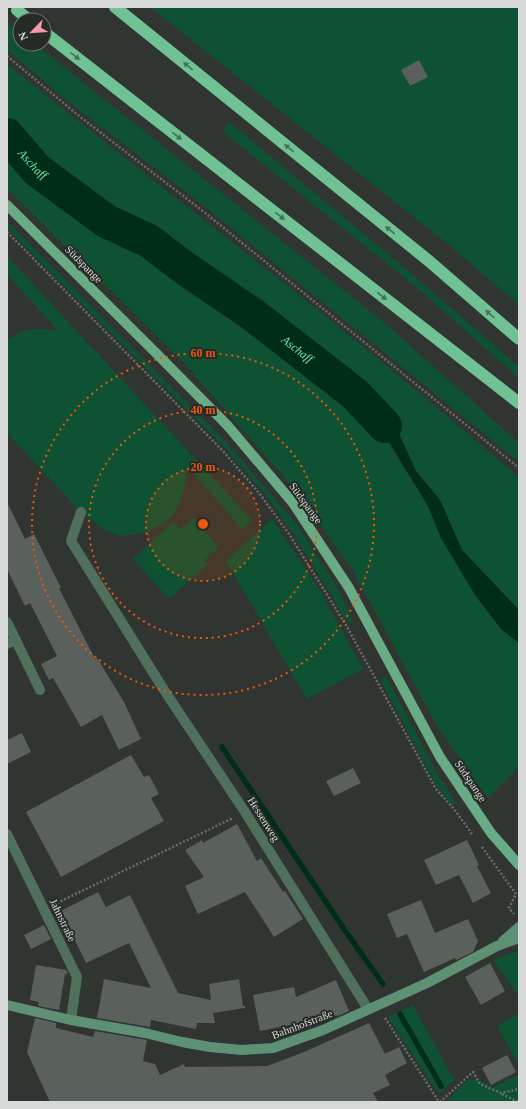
<svg xmlns="http://www.w3.org/2000/svg" width="526" height="1109" font-family="Georgia,serif">
<style>
.green{fill:#0f5133}
.water{fill:#002d18}
.lines{fill:none;stroke-linecap:round;stroke-linejoin:round}
.stream{stroke:#002d18;stroke-width:5.5}
.river{stroke:#002d18;stroke-width:34}
.building{fill:#5a605c}
.path{stroke:#696d6a;stroke-width:2.5;stroke-dasharray:2 2;stroke-linecap:butt}
.lane{stroke:#50705d;stroke-width:10}
.street{stroke:#50705d;stroke-width:10}
.secondary{stroke:#5e9174;stroke-width:10}
.primary{stroke:#68ab85;stroke-width:10}
.highway{stroke:#70c294;stroke-width:12}
.oneway{fill:#476f59}
.ring{fill:none;stroke:#e8590c;stroke-width:2;stroke-dasharray:2 4}
.labels{text-anchor:middle;stroke-width:4;stroke-linejoin:round;paint-order:stroke}
.street-label{font-size:11px;fill:#d7dad8;stroke:#262b28}
.water-label{font-size:12px;font-style:italic;fill:#73e3a7;stroke:#262b28}
.centre{fill:#e8590c;stroke:#262b28;stroke-width:2}
.ring-label{font-size:12px;text-anchor:middle;font-weight:bold;fill:#e8590c;stroke:#262b28;stroke-width:4;stroke-linejoin:round;paint-order:stroke}
</style>
<rect width="100%" height="100%" fill="#303532"/>
<!-- green -->
<path class="green" d="M150,7h366l3,2v296l-70,-60z
M7,22l13,10v12h15l351,280 133,119v19l-315,-256 -129,-99 -68,-57z
M7,64c171,138 347,269 512,414v132l-57,-60 -22,-50 -24,-29 -22,-48 -36,-17 25,28 45,72 13,32 60,91 18,14v124l-31,31 -50,-70 -85,-157 -62,-86 -107,-122 -177,-174z
M229,122l190,158 100,87v11l-103,-91 -194,-156z
M7,221l220,222 70,82 40,62 16,34 -3,3 -5,-5 -14,-25 -39,-62 -28,-39 -39,-45 -218,-220z
M7,256l245,264 -10,9 -55,-63 -2,19 -6,20 -6,10 -12,10 -17,8 -24,3 -19,-8 -20,-16 -74,-79v-93l17,-10 16,-1 18,1 -51,-55z
M193,518l26,29 -14,13 3,4 -39,35 -36,-40 40,-37 8,7z
M272,519l49,73 42,77 -56,30 -81,-138z
M386,676l52,99 18,28 -4,2 -17,-22 -55,-104z
M519,950v47l-26,-37z
M413,1005l41,75 -15,14 -51,-77z
M519,1013v53l-22,-40z
M519,1074v28h-73l22,-23 12,1 12,8z"/>
<!-- water -->
<path class="water" d="M345,375l49,48 22,48 24,29 22,50 57,60v33l-18,-14 -26,-34 -34,-57 -13,-32 -44,-72 -26,-28z"/>
<g class="lines">
<!-- stream -->
<path class="stream" d="M222,747l122,182 39,55
M400,1014l41,72"/>
<!-- river -->
<path class="river" id="s1" d="M7,135l30,35 69,51 43,20 37,28 66,45 103,80 30,32"/>
</g>
<!-- building -->
<path class="building" d="M419,60l9,17 -18,9 -9,-16z
M7,502l18,37 9,-5 27,54h-2l36,71 2,-1 27,44 17,37 -22,11 -17,-35 -21,12 -28,-49 -4,2 -8,-16 16,-8 -27,-53 -5,3 -18,-37z
M22,733l9,19 -24,12v-24z
M131,755l13,22 5,-2 10,19 -8,4 13,23 -103,56 -35,-65z
M353,768l8,15 -27,13 -8,-15z
M237,824l20,37 4,-3 22,34 2,-1 18,28 -29,18 -29,-45 -47,22 -13,-28 19,-9 -19,-27 17,-10 1,3z
M467,840l12,25 -2,1 14,27 -18,10 -14,-28 -23,10 -12,-25z
M98,892l8,15 24,-12 48,98 33,7 -2,-16 30,-5 4,27h2v2l-32,5 2,10h-18l-1,6 -45,-9 -1,7 -53,-9 7,-39 47,9 -22,-45 -43,20 -16,-33 -7,4 -7,-14 7,-4 -2,-5z
M421,900l14,33 33,-14 10,22 -5,11 -17,8 -1,-2 -31,14 -17,-38 -10,4 -10,-24z
M44,925l7,14 -20,10 -7,-14z
M490,963l15,28 -24,14 -16,-28z
M36,965l30,5 2,3 -3,1 -6,36 -21,-4 1,-4 -9,-2z
M336,980l13,31 -9,4 -80,16 -7,-36 41,-8 2,10z
M35,1018l21,5v5l37,9 2,-6 52,9 -4,21 12,3 5,11 24,-11 1,3 82,-1 37,-14 65,-29 16,31 14,-7 8,16 -22,12 5,10 -17,8 5,9h-109l3,-1 -222,1 -23,-50z
M507,1055l9,17 -25,13 -9,-17z"/>
<g class="lines">
<!-- path -->
<path class="path" d="M7,56l72,60 125,96 315,256
M7,232l215,218 37,43 30,41 57,91 90,164 18,20 18,25
M482,847l34,47 -7,14 5,6
M57,903l176,-85
M385,1018l54,84
M502,1094l16,8
M440,1102l33,-30 7,12 21,9 18,-4"/>
<!-- lane -->
<path class="lane" d="M81,512l-10,29 65,104
M7,622l33,68"/>
<!-- street -->
<path class="street" d="M7,644l9,-4
M136,645l28,45 81,122 123,197
M7,834l70,143 -6,43"/>
<!-- secondary -->
<path class="secondary" d="M503,941l16,-14
M7,1005l64,15 74,13 37,9 28,5 32,3 31,-2 50,-18 104,-47 70,-37 22,-8"/>
<!-- primary -->
<path class="primary" d="M7,205l148,147 73,74 65,77 56,85 91,169 51,76 28,32"/>
<!-- highway -->
<path class="highway" d="M115,7l314,254 90,78
M17,10l12,10
M44,32l475,371"/>
</g>
<!-- one-way arrows -->
<defs><path id="oneway-solid" d="M-6-.8H1V-3.2L6.5 0L1 3.2V.8H-6Z"/></defs>
<g class="oneway">
<use href="#oneway-solid" transform="translate(75 56) rotate(38)"/>
<use href="#oneway-solid" transform="translate(188 66) rotate(-141)"/>
<use href="#oneway-solid" transform="translate(177 136) rotate(38)"/>
<use href="#oneway-solid" transform="translate(289 148) rotate(-141)"/>
<use href="#oneway-solid" transform="translate(280 216) rotate(38)"/>
<use href="#oneway-solid" transform="translate(390 230) rotate(-141)"/>
<use href="#oneway-solid" transform="translate(382 296) rotate(38)"/>
<use href="#oneway-solid" transform="translate(490 314) rotate(-139)"/>
</g>
<!-- distance rings -->
<circle cx="203" cy="524" r="57" fill="#e8590c" fill-opacity=".12"/>
<g class="ring">
<circle cx="203" cy="524" r="57"/>
<circle cx="203" cy="524" r="114"/>
<circle cx="203" cy="524" r="171"/>
</g>
<g class="labels">
<!-- street labels -->
<g class="street-label">
<text transform="translate(84 264) rotate(45)" y="4">Südspange</text>
<text transform="translate(306 503) rotate(54)" y="4">Südspange</text>
<text transform="translate(471 781) rotate(56)" y="4">Südspange</text>
<text transform="translate(264 819) rotate(58)" y="4">Hessenweg</text>
<text transform="translate(63 920) rotate(64)" y="4">Jahnstraße</text>
<text transform="translate(302 1024) rotate(-21)" y="4">Bahnhofstraße</text>
</g>
<!-- water labels -->
<g class="water-label">
<text dy="4" stroke="none"><textPath href="#s1" startOffset="39">Aschaff</textPath></text>
<text dy="4" stroke="none"><textPath href="#s1" startOffset="363">Aschaff</textPath></text>
</g>
</g>
<circle cx="203" cy="524" r="6" class="centre"/>
<g class="ring-label">
<text x="203" y="357">60 m</text>
<text x="203" y="414">40 m</text>
<text x="203" y="471">20 m</text>
</g>
<!-- border -->
<rect width="526" height="1109" fill="none" stroke="#d7dad8" stroke-width="16"/>
<!-- north arrow -->
<g transform="translate(32 32) rotate(245)"><circle r="19" fill="#262b28" stroke="#6d716e"/>
<path d="M0-3L7 15L0 10L-7 15Z" fill="#f39aaa"/>
<text y="-6" font-size="11" font-weight="bold" text-anchor="middle" fill="#d7dad8">N</text>
</g>
</svg>
